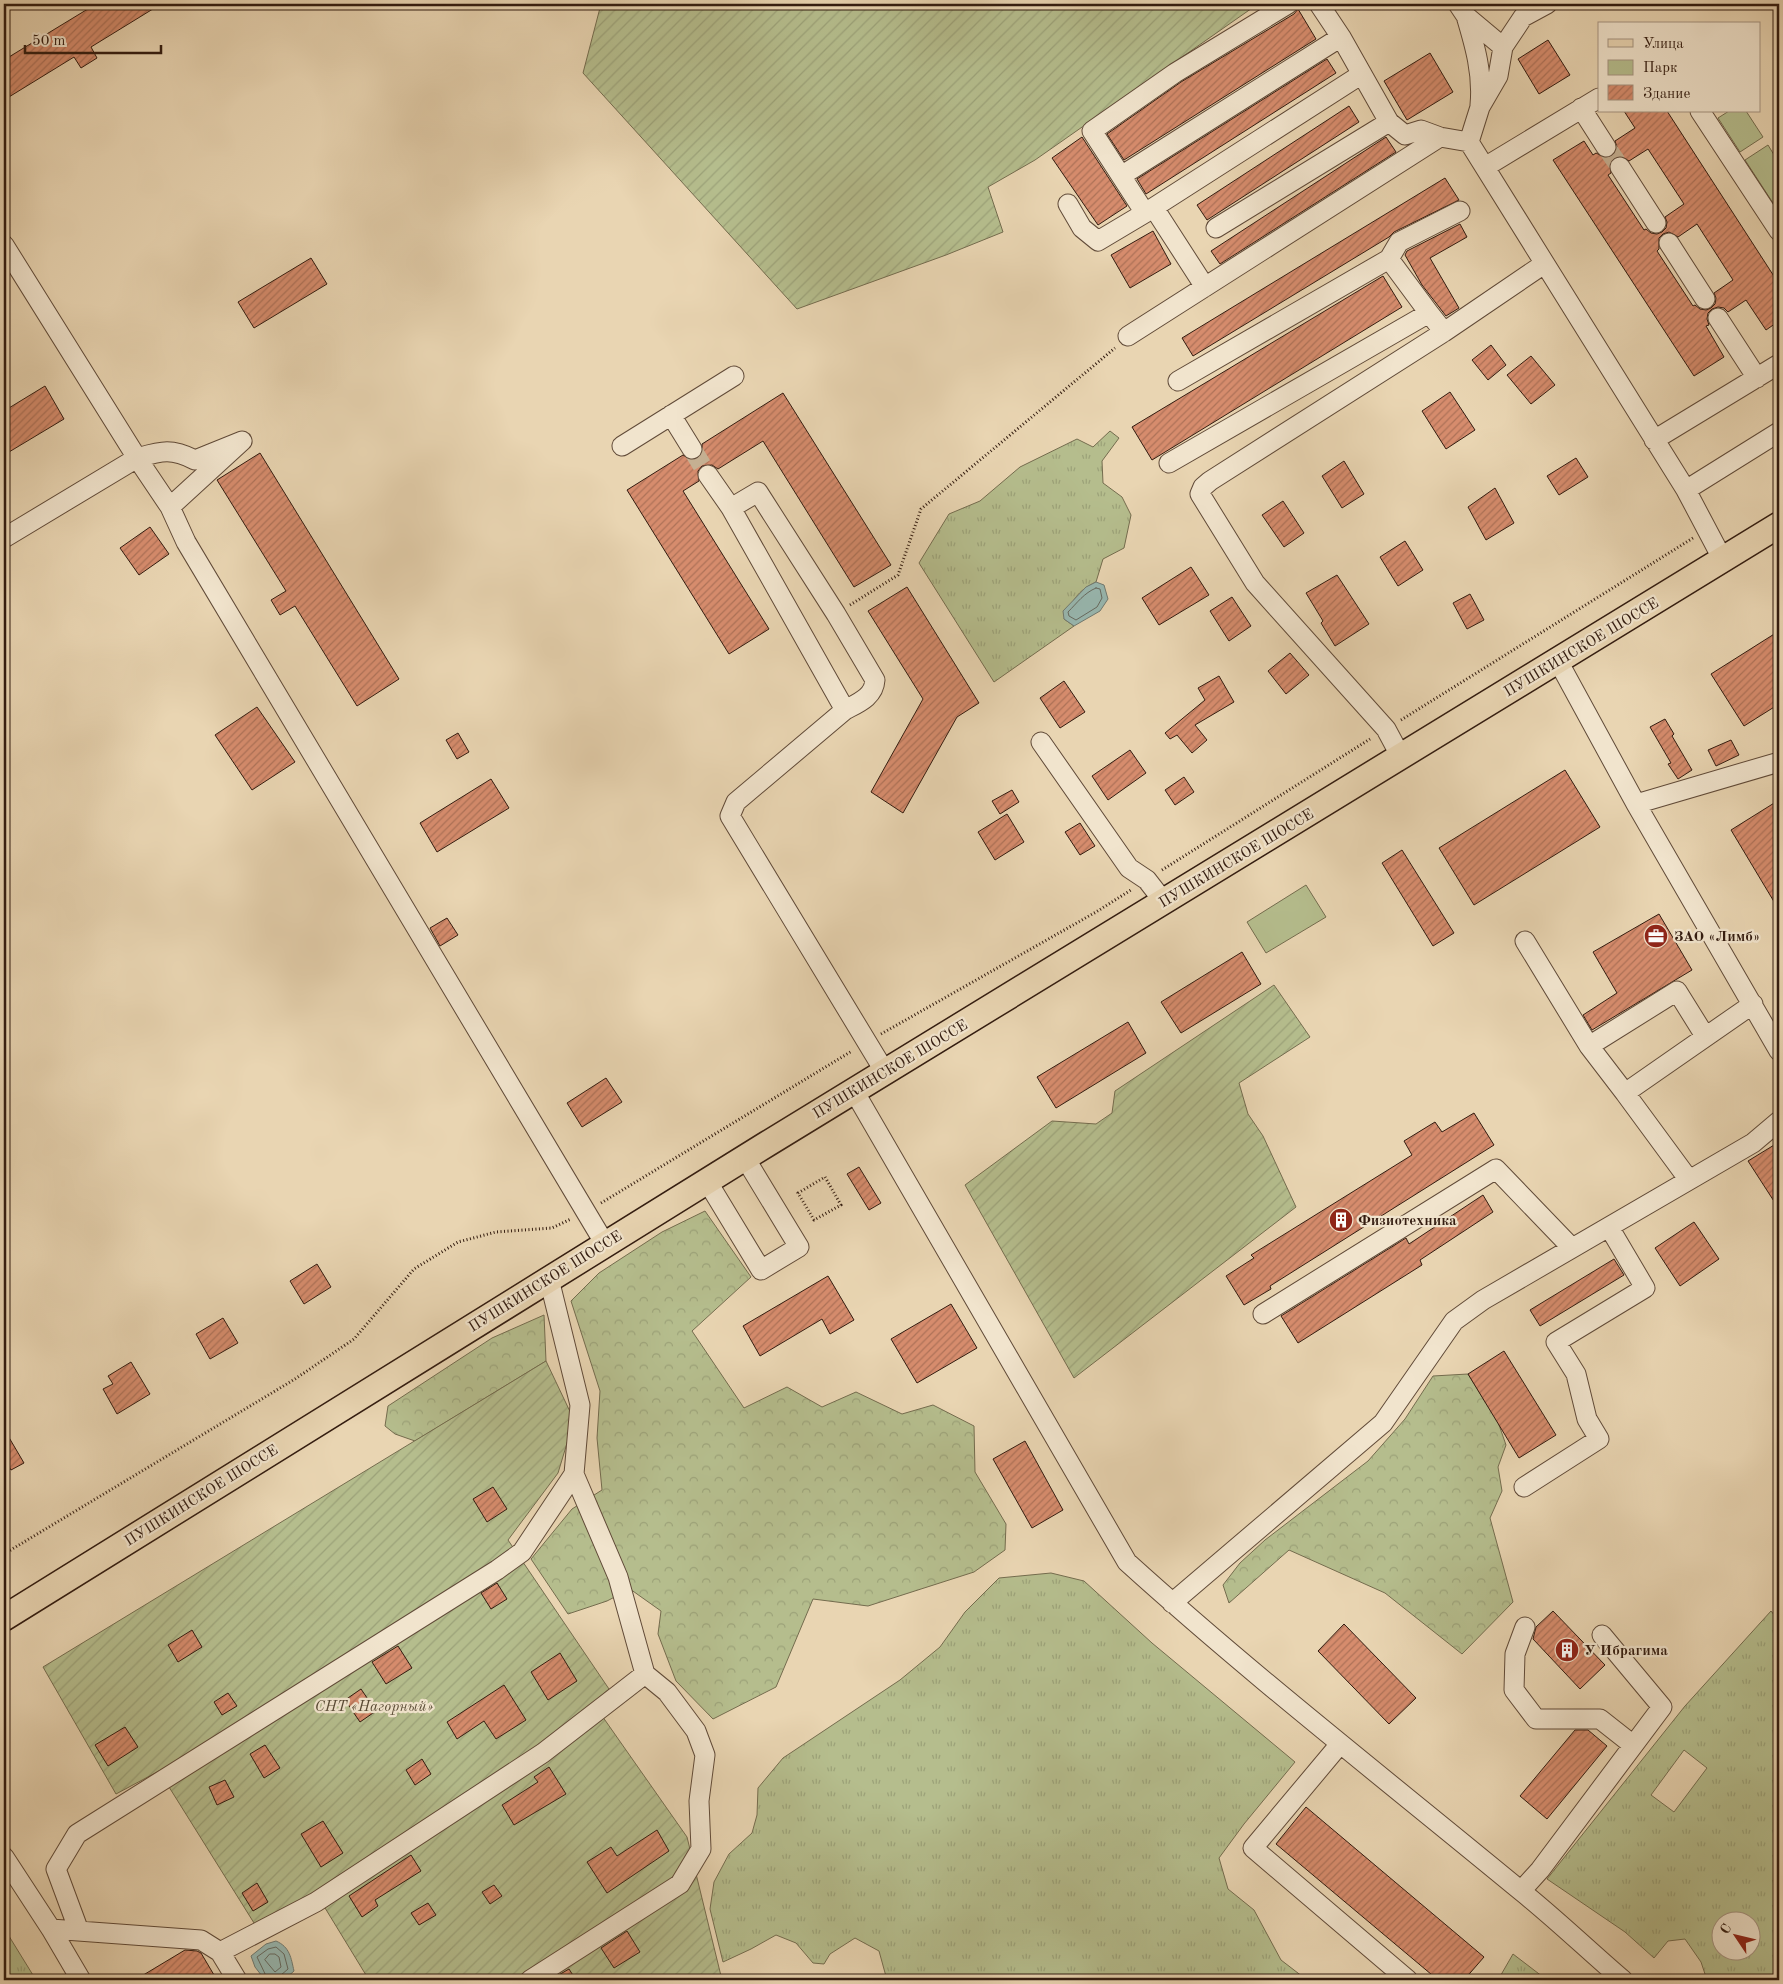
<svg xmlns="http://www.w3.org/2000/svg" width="1783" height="1984" font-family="'Old Standard TT',serif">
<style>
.grass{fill:url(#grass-tufts);stroke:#746c4e;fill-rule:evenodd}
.forest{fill:url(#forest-crowns);stroke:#746c4e}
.park{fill:#b5bd8d;stroke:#746c4e}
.garden{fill:url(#garden-furrows);stroke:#746c4e}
.water{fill:#98b8b1;stroke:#707a71}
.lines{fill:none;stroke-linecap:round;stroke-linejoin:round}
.shore{stroke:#666a60;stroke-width:1}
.building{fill:url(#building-hatch);stroke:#331c10;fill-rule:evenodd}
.minor-tunnel{stroke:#c5b092;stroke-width:19;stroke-dasharray:19 9;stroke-linecap:butt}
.minor-casing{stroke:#604a38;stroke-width:21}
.major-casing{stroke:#331c10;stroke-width:28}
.path{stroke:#331c10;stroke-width:3;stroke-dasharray:1 2.5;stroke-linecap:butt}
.minor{stroke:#f1e4cd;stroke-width:19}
.major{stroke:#e9d5b2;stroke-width:25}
.labels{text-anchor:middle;stroke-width:4.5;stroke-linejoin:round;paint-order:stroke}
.street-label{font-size:15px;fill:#331c10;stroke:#f1e4cd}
.poi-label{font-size:15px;font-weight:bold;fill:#331c10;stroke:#f1e4cd;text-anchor:start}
.park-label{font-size:15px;font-style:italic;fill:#5a4c36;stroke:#f1e4cd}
</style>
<defs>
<pattern id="grass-tufts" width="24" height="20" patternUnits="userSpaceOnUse" patternTransform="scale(1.25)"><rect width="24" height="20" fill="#b5bd8d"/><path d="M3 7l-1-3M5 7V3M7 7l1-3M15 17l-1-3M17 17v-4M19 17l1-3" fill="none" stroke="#9ca279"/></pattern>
<pattern id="forest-crowns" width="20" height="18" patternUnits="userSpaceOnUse" patternTransform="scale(1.25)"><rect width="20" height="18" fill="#b5bd8d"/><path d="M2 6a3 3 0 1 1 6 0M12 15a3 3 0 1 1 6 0" fill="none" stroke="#9ca279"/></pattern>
<pattern id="garden-furrows" width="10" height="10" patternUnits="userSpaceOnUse" patternTransform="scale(1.25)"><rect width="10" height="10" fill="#b5bd8d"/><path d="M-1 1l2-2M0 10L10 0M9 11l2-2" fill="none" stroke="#9ca279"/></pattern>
<pattern id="building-hatch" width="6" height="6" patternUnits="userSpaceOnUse" patternTransform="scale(1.25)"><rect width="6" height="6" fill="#d68c6d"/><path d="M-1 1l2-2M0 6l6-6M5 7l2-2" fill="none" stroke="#ae7258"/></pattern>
</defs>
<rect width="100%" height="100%" fill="#e9d5b2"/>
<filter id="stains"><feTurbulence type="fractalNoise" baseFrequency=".004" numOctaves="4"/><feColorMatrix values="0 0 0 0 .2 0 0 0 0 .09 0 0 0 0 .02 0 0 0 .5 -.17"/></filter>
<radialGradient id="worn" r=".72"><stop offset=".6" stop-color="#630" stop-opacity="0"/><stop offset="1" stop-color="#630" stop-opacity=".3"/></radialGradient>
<!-- grass -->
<path class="grass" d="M1110,431l9,7 -17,23 1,22 19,14 9,18 -7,33 -21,11 -7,23c-19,9 -23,18 -32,37l10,7 -80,56 -75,-119 30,-49 31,-13 40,-34 57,-28 16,8z
M1051,1573l33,8 68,62 143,119 -51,62 -25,34 9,31 26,21 27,50 26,20h-420l-8,-29 -24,-13 -25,16 -6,10 -11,-1 -17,-20 -20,-8 -25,14 -28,13 -13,-53 4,-27 15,-28 23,-21 5,-18 1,-27 25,-30 117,-78 40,-33 25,-35 34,-34z
M1771,1611l8,10v359h-72l-6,-18 -16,-23 -17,2 -14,17 -29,-26 -78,-53 138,-173zM1684,1750l23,18 -33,44 -23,-17zM1720,1922h30v30h-30z
M4,1928l32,52h-32z
M1513,1954l34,26h-49z"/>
<!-- forest -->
<path class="forest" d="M705,1211l46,66 -59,54 52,77 43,-21 35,20 34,-15 46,22 31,-9 41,21 1,46 31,52 -1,26 -31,22 -106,34 -55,-7 -37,88 -63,32 -37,-38 -18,-47 3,-23 -31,-22 -23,12 -39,13 -37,-55 41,-50 30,-19 -5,-52 3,-47 -29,-90 28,-28 63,-41z
M544,1315l2,46 -131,80 -20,-7 -10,-8 3,-20 104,-68z
M1468,1374l30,48 8,23 -8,22 4,24 -12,27 23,84 -51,52 -77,-61 -96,-43 -60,53 -6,-18 17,-22 25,-23 103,-79 37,-42 28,-43z"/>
<!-- park -->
<path class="park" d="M1729,111h17l17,26 -23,15 -22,-34z
M1768,145l11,18v36l-6,4 -28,-43z
M1306,885l20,32 -60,36 -19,-31z"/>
<!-- garden -->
<path class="garden" d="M601,4h652l2,2 -220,154 -47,27 15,45 -57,23 -149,54 -214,-236z
M1274,985l36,52 -71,46 9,31 15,22 33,71 -222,171 -109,-193 87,-64 44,3 16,-11 3,-22z
M546,1361l28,59 -16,53 -50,67 101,149 -16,14 94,134 35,143h-353l-47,-77 -58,36 -105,-168 -43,23 -73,-127z"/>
<!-- water -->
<path class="water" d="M1096,582l8,3 4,14 -8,12 -26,15 -10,-7 -1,-8 23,-24z
M276,1941c14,6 15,17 18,30 -9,9 -17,9 -29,9l-10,-13 -4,-11 15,-12z"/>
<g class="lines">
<!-- shore -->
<path class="shore" d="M1096,588l4,1 2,9 -5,9 -21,13 -7,-4 -1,-4c9,-9 16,-19 28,-24z
M270,1954h5l4,3 2,10 -6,5 -10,-12z
M268,1980l-11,-23 11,-8 8,-2 8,7 4,15 -7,6 -1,5"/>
</g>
<!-- building -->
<path class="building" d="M96,4h65l-70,43 6,11 -16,10 -7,-11 -70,43v-40z
M1298,9l18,30 -192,121 -17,-26 74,-52 113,-68z
M1548,40l22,35 -31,19 -21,-35z
M1430,53l23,39 -46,28 -23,-39z
M1327,59l9,14 -190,121 -9,-15z
M1349,106l10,16 -152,98 -10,-15z
M1624,111h43l112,173v37l-13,9 -20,-30 -18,12 -4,-4 -6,-1 -6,2 -4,4 -1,6 2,6 -3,1 18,31 -30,19 -141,-216 31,-19 9,14 3,-2 10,5 6,-2 5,-9 -2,-6 20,-13zM1648,149l36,55 -19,13 2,5 -1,6 -4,4 -5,2 -6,-1 -5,-4 -2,1 -36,-55 3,-2 -1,-11 4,-4 6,-2 9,5zM1697,224l36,56 -19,13 2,5 -1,6 -4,4 -5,2 -6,-1 -5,-4 -2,1 -36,-55 2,-2v-11l4,-4 6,-2 9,5z
M1082,137l45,69 -29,19 -46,-67z
M1386,137l10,15 -176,112 -9,-13z
M1445,178l14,22 -65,32 -5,5 -196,119 -11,-18z
M1460,224l7,13 -37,21 29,50 -13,8 -24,-31 -17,-30 2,-4z
M1153,231l18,33 -41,24 -19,-33z
M311,258l16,26 -73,44 -16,-26z
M1383,276l19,31 -250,153 -20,-33z
M1491,345l15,20 -18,15 -16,-20z
M1531,356l24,29 -24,19 -24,-29z
M45,386l19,33 -60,36v-44z
M1450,392l25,38 -29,19 -24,-38z
M783,393l108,172 -37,22 -91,-146 -45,28 -6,-4 -10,1 -4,5 1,10 -16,10 86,138 -40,25 -102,-164 56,-35 9,5 6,-2 4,-4v-10z
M260,453l139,226 -42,27 -62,-100 -15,9 -9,-15 15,-9 -69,-111z
M1576,458l12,19 -29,18 -12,-19z
M1344,461l20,33 -22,14 -20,-32z
M1495,488l19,35 -28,17 -18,-33z
M1283,501l21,32 -20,14 -22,-32z
M150,527l19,27 -30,21 -19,-27z
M1405,541l18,29 -25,16 -18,-29z
M1191,567l18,28 -50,30 -17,-27z
M1337,575l32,49 -34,22 -14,-23 2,-2 -17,-28z
M907,587l72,116 -22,14 -54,96 -32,-21 52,-93 -55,-88z
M1470,594l14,26 -17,9 -14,-26z
M1232,597l19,29 -22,15 -19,-30z
M1779,631v73l-35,22 -33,-52z
M1290,653l19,22 -23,19 -18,-23z
M1219,676l15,26 -39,23 12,15 -15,13 -15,-18 -7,4 -5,-6 40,-33 -7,-12z
M1064,681l21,31 -25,16 -20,-30z
M257,707l38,55 -43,28 -37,-55z
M1665,719l9,15 -2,2 20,34 -14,9 -10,-15 3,-1 -21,-36z
M458,733l11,19 -12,7 -11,-19z
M1731,740l8,15 -23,11 -8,-16z
M1130,750l16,23 -38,27 -16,-24z
M1565,770l35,57 -126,78 -35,-57z
M1184,777l10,15 -19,13 -10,-15z
M491,779l18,29 -72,44 -17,-29z
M1012,790l7,12 -19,12 -8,-13z
M1779,800v110l-48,-80z
M1007,814l17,28 -29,18 -17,-28z
M1080,823l15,23 -15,9 -15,-23z
M1402,850l52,83 -21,13 -51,-83z
M1659,914l33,56 -100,60 -9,-15 34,-22 -24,-41z
M447,918l11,17 -18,11 -10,-18z
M1242,952l19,32 -80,49 -20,-31z
M1128,1022l18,31 -90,55 -19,-31z
M606,1078l16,24 -40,25 -15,-24z
M1474,1113l20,32 -224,141 1,3 -27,16 -18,-29 28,-18 -3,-3 161,-100 -8,-14 31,-19 7,10z
M1779,1142v67l-31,-48z
M859,1167l22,36 -12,7 -22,-36z
M1483,1195l10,17 -73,48 2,5 -124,78 -17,-27 125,-78 3,6z
M1694,1222l25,37 -39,27 -25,-38z
M1614,1259l10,16 -84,51 -10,-16z
M317,1264l14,23 -27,17 -14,-23z
M828,1276l26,44 -24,14 -8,-15 -62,37 -17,-30z
M951,1304l26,44 -60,35 -26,-44z
M223,1318l15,25 -28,16 -14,-25z
M1504,1351l52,84 -37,23 -51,-84z
M131,1362l19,32 -33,20 -14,-25 10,-5 -5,-8z
M4,1429l20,34 -13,7 -7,-12z
M1025,1441l38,69 -31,18 -39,-69z
M493,1487l14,22 -20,13 -14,-23z
M497,1583l10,16 -16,10 -10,-16z
M1553,1611l52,54 -25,24 -47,-50 3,-12z
M1344,1624l72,74 -27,26 -71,-73z
M192,1630l10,17 -24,15 -10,-17z
M398,1646l14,22 -26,16 -14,-22z
M560,1653l17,28 -29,19 -17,-28z
M504,1685l22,35 -30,19 -12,-18 -27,18 -10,-17z
M361,1689l15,22 -16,11 -15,-22z
M228,1693l9,13 -15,9 -8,-13z
M125,1727l13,20 -30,19 -13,-21z
M1575,1730h13l19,16 -60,73 -27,-23z
M265,1745l15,23 -16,10 -14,-24z
M422,1759l9,15 -16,11 -9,-15z
M549,1767l17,27 -52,31 -12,-20 36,-23 -4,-5z
M225,1780l9,17 -17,8 -8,-18z
M1306,1807l178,150 -20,23h-26l-162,-136z
M323,1821l20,32 -22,14 -20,-33z
M657,1830l12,21 -62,42 -20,-31 24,-15 6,9z
M411,1855l10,16 -46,29 3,6 -16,11 -13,-21z
M257,1883l11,19 -15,9 -11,-18z
M494,1885l8,11 -12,8 -8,-12z
M428,1903l8,12 -17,10 -8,-12z
M627,1931l13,21 -26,16 -13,-20z
M185,1950l12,1 4,2 16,27h-82z
M569,1969l7,11h-26z"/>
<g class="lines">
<!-- minor-tunnel -->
<path class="minor-tunnel" d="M1606,147l14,20
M692,449l16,26"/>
<!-- minor casing -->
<g class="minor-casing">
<path id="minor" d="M1319,4l22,33 48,85 16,13 16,-5 19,7 29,5
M1458,4l8,12 37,31 -5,29 -18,31 -11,35 217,348 37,70
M1466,16c9,30 17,58 14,89
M1503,47l20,-30 24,-13
M1581,108l25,39
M1700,111l79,120
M1485,167l114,-69
M1620,167l36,56
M1121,176l220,-139
M1068,204l14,24 16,13 47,-28 -53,-82 83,-58 113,-69
M1154,208l51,79
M1145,213l217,-139
M1216,228l173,-106
M1669,243l36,56
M4,245l133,213c25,-7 34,-10 58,2l47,-19 -72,66
M1389,259l10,-17 61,-31
M1718,318l39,60
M1128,336l312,-199
M1178,381l211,-122 40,54
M671,415l21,34
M1654,440l125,-76
M622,446l112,-70
M1169,463l260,-150 15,19 100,-68
M708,475l23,33 114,202
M1686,490l93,-58
M731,508l27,-16 78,122 39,66c-1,17 -17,23 -30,30l-109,92 -6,14 155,256
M4,538l133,-80 33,49 16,35 419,702
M1558,661l78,143 143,247
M1041,742l88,126 18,12 17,22
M1401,757l-15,-28 -131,-146 -55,-89 3,-7 7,-6 234,-149
M1636,804l143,-42
M1525,941l64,105 36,47 128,-89
M1589,1046l88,-55 28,45
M854,1091l273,471c127,115 262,220 394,329 35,28 68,60 102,89
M1625,1093l64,87
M707,1181l54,89 38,-23 -54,-89
M1263,1314l233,-145 76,79
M1524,1487l75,-48 -12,-20 -11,-45 -20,-32 89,-54 -36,-61
M1172,1603l211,-180 71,-102 29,-21 270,-157 26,-22
M1525,1627l-10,27 -1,36 22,29h64l33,26
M1340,1744l-87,104 155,132
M4,1857l47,72 30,51
M1521,1891l19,-21 122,-163 -60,-72
M51,1929l150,11 19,12 96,-50 227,-149 102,-79
M79,1931l-23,-62 21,-35 420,-264 25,-18 52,-78 6,-69 -31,-126
M220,1952l17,28
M530,1980l150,-96 21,-35 -2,-48 6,-46 -9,-24 -29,-39 -22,-18 -27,-97 -44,-103"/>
</g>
<!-- major casing -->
<g class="major-casing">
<path id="major" d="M4,1618l763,-474 1012,-619"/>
</g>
<!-- path -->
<path class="path" d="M850,605l48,-30 23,-66 194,-161
M1401,720l292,-182
M1162,870l208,-131
M881,1034l215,-122 35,-22
M825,1177l16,28 -27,15 -16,-27z
M601,1203l251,-152
M4,1554l291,-175 59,-40 60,-70 44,-27 38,-10 56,-4 19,-9"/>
<!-- minor -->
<use href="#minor" class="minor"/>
<!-- major -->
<use href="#major" class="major"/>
</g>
<!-- icons -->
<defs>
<g id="office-disc" transform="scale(1.25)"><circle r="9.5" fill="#8f2418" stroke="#f1e4cd"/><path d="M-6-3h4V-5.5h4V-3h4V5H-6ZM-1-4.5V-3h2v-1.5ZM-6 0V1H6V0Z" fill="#fff"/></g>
<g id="building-disc" transform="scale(1.25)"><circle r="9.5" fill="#8f2418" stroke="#f1e4cd"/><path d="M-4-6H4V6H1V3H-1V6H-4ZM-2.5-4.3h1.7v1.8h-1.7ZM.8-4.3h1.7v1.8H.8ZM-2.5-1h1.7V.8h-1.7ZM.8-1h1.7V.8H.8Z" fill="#fff"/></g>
</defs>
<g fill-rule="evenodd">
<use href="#office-disc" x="1656" y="936"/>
<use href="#building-disc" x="1341" y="1220"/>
<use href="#building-disc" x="1567" y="1650"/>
</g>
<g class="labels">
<!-- street labels -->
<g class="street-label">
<text transform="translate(1581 647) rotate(-31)" y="5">ПУШКИНСКОЕ ШОССЕ</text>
<text transform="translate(1236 858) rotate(-31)" y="5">ПУШКИНСКОЕ ШОССЕ</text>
<text transform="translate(890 1069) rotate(-31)" y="5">ПУШКИНСКОЕ ШОССЕ</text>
<text transform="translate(545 1281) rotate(-32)" y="5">ПУШКИНСКОЕ ШОССЕ</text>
<text transform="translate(201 1495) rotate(-32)" y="5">ПУШКИНСКОЕ ШОССЕ</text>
</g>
<!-- poi labels -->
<g class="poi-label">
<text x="1674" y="941">ЗАО «Лимб»</text>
<text x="1358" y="1225">Физиотехника</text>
<text x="1584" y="1655">У Ибрагима</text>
</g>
<!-- park labels -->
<g class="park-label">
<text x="374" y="1711">СНТ «Нагорный»</text>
</g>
</g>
<!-- margin -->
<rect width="1783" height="1984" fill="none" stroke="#e9d5b2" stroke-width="20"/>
<rect x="5" y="5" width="1773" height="1974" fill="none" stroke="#331c10" stroke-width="2.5"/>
<rect x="10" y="10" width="1763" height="1964" fill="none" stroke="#331c10"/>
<!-- legend -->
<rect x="1598" y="22" width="162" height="90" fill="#f1e4cd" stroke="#a59481"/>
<rect x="1608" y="39" width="25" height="8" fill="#e9d5b2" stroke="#a59481"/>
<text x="1643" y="48" font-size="15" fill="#331c10">Улица</text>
<rect x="1608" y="60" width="25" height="15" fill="#b5bd8d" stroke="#a59481"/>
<text x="1643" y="72" font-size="15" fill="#331c10">Парк</text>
<rect x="1608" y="85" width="25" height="15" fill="url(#building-hatch)" stroke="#a59481"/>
<text x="1643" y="98" font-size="15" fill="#331c10">Здание</text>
<!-- north arrow -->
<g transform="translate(1736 1936) rotate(305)"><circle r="24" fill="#f1e4cd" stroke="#a59481"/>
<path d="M0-4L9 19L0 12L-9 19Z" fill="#8f2418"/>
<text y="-8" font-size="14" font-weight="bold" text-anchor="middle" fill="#331c10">С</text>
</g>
<!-- scale -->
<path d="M25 45v8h136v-8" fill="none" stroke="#331c10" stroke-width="2.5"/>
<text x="32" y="45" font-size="15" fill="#331c10" stroke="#f1e4cd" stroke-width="4" paint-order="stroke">50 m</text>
<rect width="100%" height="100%" filter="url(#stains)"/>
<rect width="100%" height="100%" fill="url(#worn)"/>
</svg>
